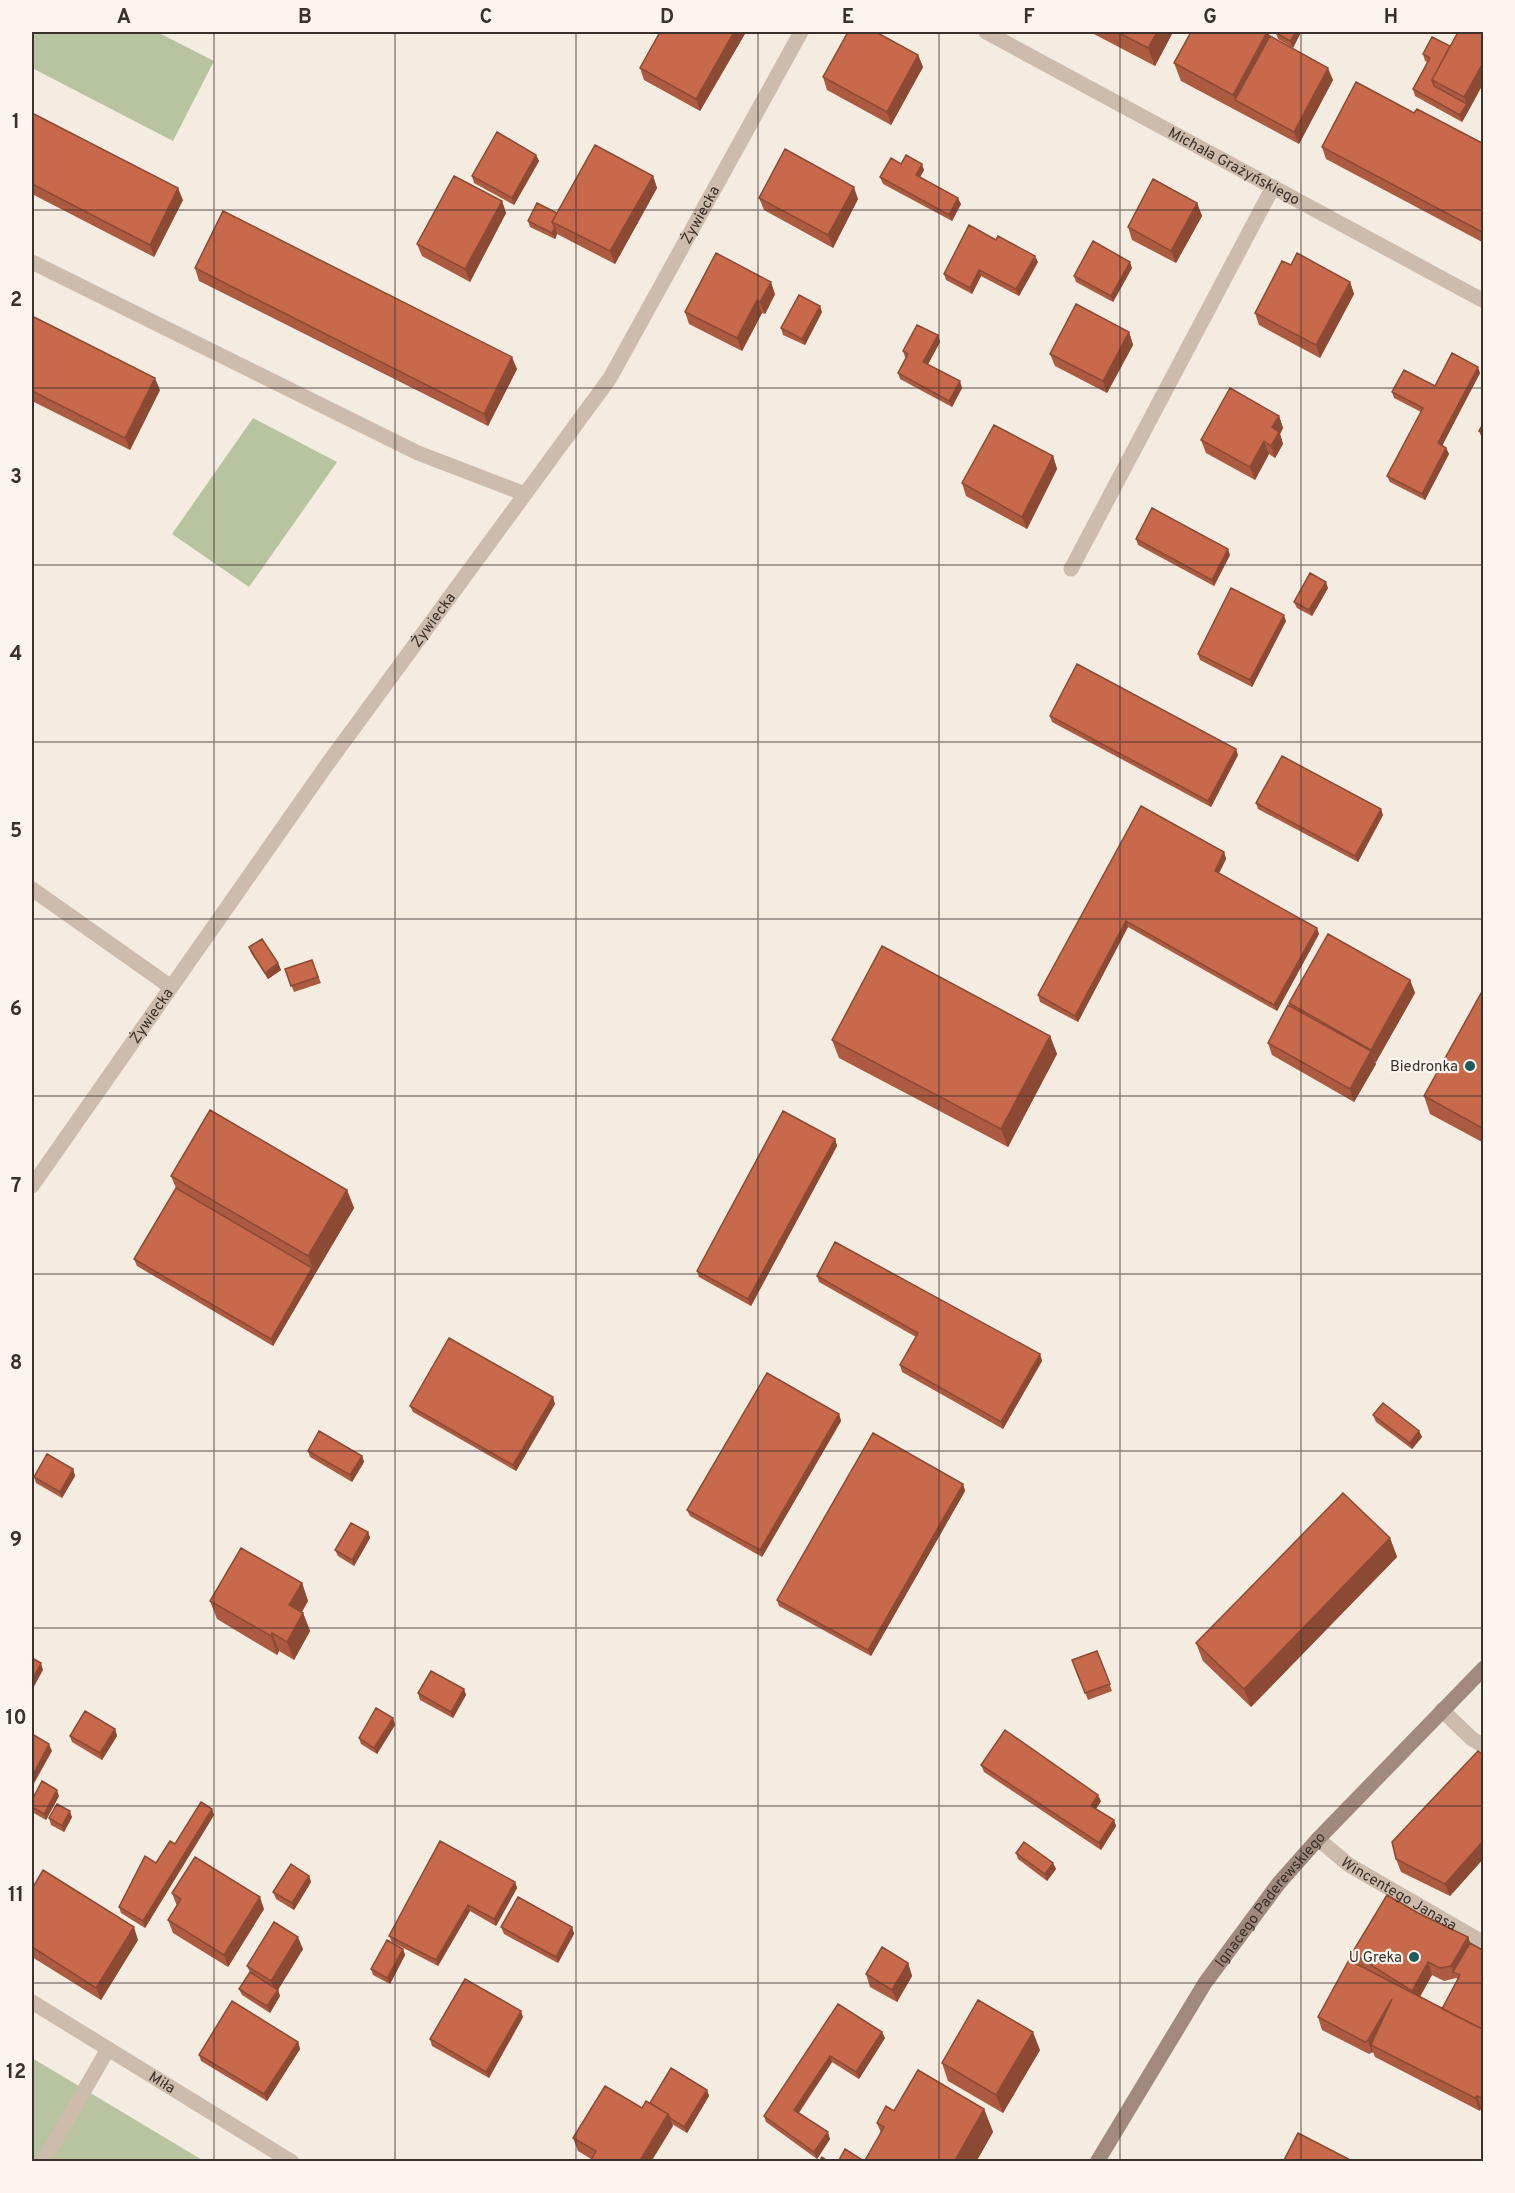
<svg xmlns="http://www.w3.org/2000/svg" width="1515" height="2193" font-family="Overpass,sans-serif">
<style>
.green{fill:#b8c4a0}
.lines{fill:none;stroke-linecap:round;stroke-linejoin:round}
.lane{stroke:#cdbbac;stroke-width:15}
.street{stroke:#cdbbac;stroke-width:15}
.secondary{stroke:#a18a7d;stroke-width:15}
.wall{fill:#ac5a40;fill-rule:evenodd}
.shaded-wall{fill:#8c4a34}
.building{fill:#c8694b;stroke:#8c4a34;stroke-width:1.5}
.grid{fill:none;stroke:#3b302b;stroke-width:1.5;stroke-opacity:0.55}
.poi-dot{fill:#1f5a5e;stroke:#fbf5ee;stroke-width:2}
.labels{text-anchor:middle;stroke-width:4.5;stroke-linejoin:round;paint-order:stroke}
.street-label{font-size:15px;fill:#3b302b;stroke:#fbf5ee}
.poi-label{font-size:15px;fill:#3b302b;stroke:#fbf5ee;text-anchor:end}
.neatline{fill:none;stroke:#3b302b;stroke-width:2}
.grid-label{font-size:20px;text-anchor:middle;font-weight:bold;fill:#3b302b}
</style>
<rect width="100%" height="100%" fill="#f4ebe1"/>
<!-- green -->
<path class="green" d="M32,32h125l57,29 -41,80 -141,-73z
M253,418l84,44 -88,125 -77,-53z
M32,2058l172,103h-172z"/>
<g class="lines">
<!-- lane -->
<path class="lane" d="M32,262l386,191 107,41
M32,889l139,98
M43,2162l65,-113"/>
<!-- street -->
<g class="street">
<path id="s1" d="M986,32l498,269"/>
<path d="M1071,569l202,-382"/>
<path id="s2" d="M32,1186l294,-420 284,-388 191,-346"/>
<path d="M1442,1710l30,29 12,7"/>
<path id="s3" d="M1318,1839l31,26 135,78"/>
<path id="s4" d="M32,2002l260,160"/>
</g>
<!-- secondary -->
<path class="secondary" id="s5" d="M1097,2162l108,-179 74,-100 39,-44 166,-171"/>
</g>
<!-- wall -->
<path class="wall" d="M660,32h86l-46,79 -56,-31 -4,-12z
M1090,32h83l-18,34z
M1191,32h77l2,4 63,44 -34,64 -118,-63 -7,-18z
M1276,32h25l-8,16 -15,-9 -2,-6z
M1484,32v50l-22,40 -47,-26 -2,-7 14,-27 -2,-1 -2,-7 27,-8z
M918,55l5,12 -32,58 -64,-35 -4,-13z
M32,113l151,87 -29,57 -122,-63z
M1414,113l70,31v99l-158,-84 -4,-12z
M536,155l3,6 -25,44 -40,-22 -2,-7z
M901,164l23,6 -4,7 41,27 -9,17 -69,-37 -3,-7z
M653,176l4,12 -42,76 -58,-30 -2,5 -25,-12 -2,-6 29,-8z
M759,198l99,1 -25,49 -69,-38z
M502,201l4,12 -36,69 -48,-26 -5,-12z
M1197,203l5,13 -26,47 -44,-23 -4,-13z
M1038,262l-19,34 -38,-20 -9,18 -26,-14 -2,-6z
M1291,265l59,17 4,12 -34,64 -61,-33 -4,-12z
M195,268l322,101 -29,57 -289,-145z
M1132,268l-19,34 -37,-20 -2,-6z
M775,294l-10,20 -3,-1 -20,38 -53,-27 -4,-12z
M822,312l-17,33 -22,-10 -2,-7z
M32,316l128,74 -30,60 -98,-49z
M1129,332l4,13 -26,48 -52,-27 -5,-12z
M938,335l2,7 -12,22 34,24 -10,19 -52,-28 -2,-6 8,-15 -1,-1 -2,-6z
M1480,373l-38,72 4,3 3,6 -24,46 -35,-18 -3,-6 34,-64 -27,-14 -2,-6 43,-6z
M1279,416l4,12 -3,6 3,10 -8,14 -6,-4 -14,26 -49,-27 -5,-13z
M1484,422v21l-5,-12z
M1053,456l4,13 -30,60 -61,-33 -4,-13z
M1136,539l94,16 -16,31 -76,-41z
M1328,588l-16,28 -15,-8 -3,-6z
M1286,621l-34,66 -52,-27 -2,-6z
M1050,716l188,39 -27,52 -159,-85z
M1256,803l127,12 -25,47 -100,-53z
M1141,806l83,46 2,7 -7,14 100,61 -42,77 -149,-84 -50,95 -38,-20 -2,-7z
M249,947l29,16 3,7 -13,9 -17,-26z
M312,960l9,23 -27,9 -9,-23z
M1410,980l5,13 -39,69h-1l1,2 -22,38 -82,-47 -4,-12 21,-38v-2z
M1484,988v155l-54,-29 -6,-18z
M1050,1036l7,18 -49,93 -169,-89 -7,-18z
M835,1139l2,7 -86,160 -52,-29 -2,-6z
M171,1176l176,14 7,18 -81,138 -136,-80 -3,-7 42,-71z
M817,1276l223,78 2,7 -39,68 -101,-57 -2,-7 16,-28 -97,-55z
M555,1404l-39,67 -103,-59 -3,-6z
M839,1414l2,7 -79,136 -72,-41 -3,-6z
M1373,1415l46,16 3,6 -10,12 -36,-27z
M308,1451l54,5 2,6 -12,20 -42,-25z
M73,1469l2,7 -13,22 -26,-15 -2,-6z
M963,1484l2,7 -94,165 -92,-50 -2,-6z
M368,1532l2,6 -16,28 -16,-10 -3,-6z
M1390,1538l7,19 -146,150 -48,-46 -7,-18z
M302,1583l6,18 -6,11 1,1 7,18 -16,29 -15,-9 -2,4 -60,-36 -7,-18z
M1097,1651l15,40 -24,9 -16,-40z
M464,1689l2,6 -13,23 -33,-18 -2,-7z
M393,1718l2,7 -18,29 -16,-10 -2,-6z
M115,1729l2,7 -15,24 -30,-18 -2,-6z
M1484,1756v102l-34,38 -49,-24 -5,-13z
M981,1765l120,36 -5,8 18,11 2,6 -15,24 -117,-78z
M59,1796l-13,24 -14,-8v-12z
M212,1809l2,6 -69,113 -24,-15 -2,-6 37,-44z
M72,1817l-8,15 -13,-7 -2,-7z
M1016,1853l37,10 3,6 -9,12 -29,-22z
M309,1876l2,6 -17,28 -18,-11 -3,-7z
M515,1882l2,6 -21,38 -26,-15 -32,55 -46,-24 -3,-6z
M32,1889l106,51 -37,60 -69,-43z
M172,1893l92,16 -36,58 -55,-34 -5,-13 9,-14z
M1418,1913l50,24 2,6 14,8v158l-3,-1 -1,3 -105,-54 -2,-5 -4,2 -47,-24 -4,-13 38,-53 -4,-11zM1432,1975l12,6 12,-3 2,1 -16,30 -22,-12z
M501,1927h71l2,7 -16,29 -54,-29z
M303,1949l-25,41 2,6 -10,17 -28,-18 -3,-6 11,-17 -3,-6z
M403,1949l2,6 -15,29 -17,-9 -2,-6z
M908,1963l4,13 -15,26 -27,-15 -4,-13z
M838,2004l47,34 -26,41 -27,-17 -33,51 31,26 -13,20 -51,-37 -2,-6z
M523,2017l-34,61 -57,-32 -2,-7z
M298,2042l2,7 -33,52 -66,-40 -2,-6z
M1040,2050l-37,63 -55,-32 -6,-18z
M707,2090l2,6 -22,37 -15,-9 1,2 -82,33 -13,-8 -5,-13 69,-30 8,-5z
M984,2109l9,23 -17,30h-138l26,-1 17,-28 -4,-10 17,-12z"/>
<!-- shaded-wall -->
<path class="shaded-wall" d="M734,32h12l-46,79 -4,-12z
M1157,32h16l-18,34 -7,-18z
M1267,32h1l6,17 -39,51 -2,-5z
M1296,32h5l-8,16 -3,-7z
M918,55l5,12 -32,58 -4,-13z
M1484,61v21l-15,28 -5,-13z
M1328,68l5,12 -34,64 -5,-12z
M1467,104l2,6 -7,12 -2,-7z
M536,155l3,6 -25,44 -2,-7z
M922,164l2,6 -6,11 -2,-6z
M653,176l4,12 -42,76 -5,-13z
M854,187l4,12 -25,49 -5,-13z
M178,188l5,12 -29,57 -4,-12z
M958,198l3,6 -9,17 -3,-6z
M502,201l4,12 -36,69 -5,-13z
M1197,203l5,13 -26,47 -5,-12z
M555,228l2,6 -2,5 -3,-6z
M1035,256l3,6 -19,34 -3,-7z
M1130,262l2,6 -19,34 -2,-6z
M979,270l2,6 -9,18 -2,-6z
M771,282l4,12 -10,20 -5,-12z
M1350,282l4,12 -34,64 -4,-13z
M757,300l5,13 -20,38 -5,-13z
M820,306l2,6 -17,33 -3,-6z
M1129,332l4,13 -26,48 -4,-12z
M938,335l2,7 -14,26 -3,-6z
M512,357l5,12 -29,57 -4,-12z
M1478,367l2,6 -40,77 -2,-7z
M155,378l5,12 -30,60 -5,-12z
M960,381l2,7 -10,19 -3,-6z
M1279,416l4,12 -3,6 3,10 -8,14 -4,-12 1,-19z
M1264,441l5,13 -14,26 -5,-13z
M1446,448l3,6 -24,46 -3,-6z
M1053,456l4,13 -30,60 -5,-12z
M1228,549l2,6 -16,31 -2,-6z
M1326,582l2,6 -16,28 -3,-6z
M1284,615l2,6 -34,66 -2,-7z
M1236,749l2,6 -27,52 -3,-6z
M1381,809l2,6 -25,47 -3,-6z
M1224,852l2,7 -9,18 -2,-6z
M1126,921l2,6 -50,95 -3,-6z
M1317,928l2,6 -42,77 -3,-6z
M278,963l3,7 -13,9 -3,-6z
M1410,980l5,13 -39,69 -5,-12z
M1050,1036l7,18 -49,93 -7,-18z
M1371,1051l5,13 -22,38 -4,-13z
M835,1139l2,7 -86,160 -3,-7z
M347,1190l7,18 -39,66 -7,-18z
M312,1268l3,6 -42,72 -2,-7z
M1040,1354l2,7 -39,68 -2,-7z
M553,1397l2,7 -39,67 -3,-6z
M839,1414l2,7 -79,136 -2,-7z
M1419,1431l3,6 -10,12 -2,-6z
M362,1456l2,6 -12,20 -2,-7z
M73,1469l2,7 -13,22 -2,-6z
M963,1484l2,7 -94,165 -3,-6z
M368,1532l2,6 -16,28 -2,-6z
M1390,1538l7,19 -146,150 -7,-18z
M302,1583l6,18 -13,22 -6,-18z
M303,1613l7,18 -16,29 -7,-18z
M272,1633l7,18 -2,4 -6,-19z
M41,1663l2,7 -11,20v-10z
M464,1689l2,6 -13,23 -2,-6z
M393,1718l2,7 -18,29 -3,-6z
M115,1729l2,7 -15,24 -2,-7z
M49,1744l3,7 -20,36v-10z
M57,1790l2,6 -13,24 -2,-6z
M1098,1795l3,6 -7,11 -3,-6z
M212,1809l2,6 -69,113 -2,-7z
M70,1811l2,6 -8,15 -2,-6z
M1114,1820l2,6 -15,24 -2,-7z
M1484,1840v18l-34,38 -5,-12z
M1053,1863l3,6 -9,12 -2,-7z
M309,1876l2,6 -17,28 -2,-7z
M515,1882l2,6 -21,38 -2,-7z
M260,1897l4,12 -36,58 -4,-12z
M468,1905l2,6 -32,55 -2,-6z
M134,1927l4,13 -37,60 -5,-12z
M572,1927l2,7 -16,29 -2,-6z
M298,1937l5,12 -27,44 -5,-12z
M1468,1937l5,13 -20,22 -2,-6z
M403,1949l2,6 -15,29 -3,-6z
M1428,1962l4,13 -16,28 -4,-12z
M908,1963l4,13 -15,26 -5,-12z
M278,1990l2,6 -10,17 -3,-7z
M1392,1999l-21,46 2,7 -1,1 -4,-13z
M521,2011l2,6 -34,61 -3,-6z
M882,2032l3,6 -26,41 -3,-7z
M1033,2032l7,18 -37,63 -7,-18z
M298,2042l2,7 -33,52 -3,-7z
M830,2056l2,6 -36,54 -2,-6z
M707,2090l2,6 -22,37 -3,-6z
M1477,2096l4,12 -1,3 -5,-13z
M984,2109l9,23 -17,30h-22z
M668,2114l5,12 -22,36h-12z
M828,2132l2,7 -13,20 -3,-7z"/>
<!-- building -->
<path class="building" d="M660,32h74l-38,67 -56,-31z
M848,32h28l42,23 -31,57 -64,-35z
M1117,32h40l-9,16z
M1191,32h76l-34,63 -59,-32z
M1276,32h20l-6,9 -14,-8z
M1458,32h26v29l-20,36 -32,-17z
M1270,36l58,32 -34,64 -59,-32z
M1432,37l18,9 -18,34 2,6 33,18 -7,11 -47,-26 17,-31 -7,-4z
M1356,82l58,31 3,-4 67,35v89l-162,-86z
M32,113l146,75 -28,57 -118,-61z
M497,132l39,23 -24,43 -40,-22z
M595,145l58,31 -43,75 -58,-29z
M785,149l69,38 -26,48 -69,-37z
M906,155l16,9 -6,11 42,23 -9,17 -69,-38 11,-19 10,6z
M454,176l48,25 -37,68 -48,-25z
M1153,179l44,24 -26,48 -43,-24z
M537,203l20,10 -5,9 3,6 -3,5 -24,-12z
M223,211l289,146 -28,57 -289,-146z
M969,225l27,15 2,-4 37,20 -19,33 -37,-19 -9,18 -26,-14z
M1093,241l37,21 -19,34 -37,-20z
M716,253l55,29 -11,20 -3,-2 -20,38 -52,-26z
M1297,253l53,29 -34,63 -61,-32 27,-52 9,4z
M799,295l21,11 -18,33 -21,-11z
M1076,304l53,28 -26,49 -53,-27z
M32,316l123,62 -30,60 -93,-47z
M917,325l21,10 -15,27 37,19 -11,20 -51,-28 10,-19 -5,-3z
M1452,353l26,14 -40,76 8,5 -24,46 -35,-18 36,-68 -31,-16 12,-22 31,16z
M1230,388l49,28 -7,11 7,5 -8,14 -7,-5 -14,26 -49,-27z
M1484,422v11l-5,-2z
M994,425l59,31 -31,61 -60,-34z
M1152,508l76,41 -16,31 -76,-41z
M1310,573l16,9 -17,28 -15,-8z
M1231,588l53,27 -34,65 -52,-26z
M1077,664l159,85 -28,52 -158,-85z
M1282,756l99,53 -26,47 -99,-53z
M1141,806l83,46 -9,19 102,57 -43,77 -148,-84 -51,95 -37,-21z
M1328,934l82,46 -39,70 -82,-47z
M262,939l16,24 -13,10 -16,-26z
M882,946l168,90 -49,93 -169,-89z
M312,960l6,17 -27,9 -6,-17z
M1484,988v141l-60,-33z
M1288,1005l83,46 -21,38 -82,-46z
M210,1110l137,80 -39,66 -137,-80z
M783,1111l52,28 -87,160 -51,-28z
M176,1188l136,80 -41,71 -137,-80z
M835,1242l205,112 -39,68 -101,-57 18,-32 -101,-57z
M449,1338l104,59 -40,68 -103,-59z
M767,1373l72,41 -79,136 -73,-40z
M1383,1403l36,28 -9,12 -37,-28z
M319,1431l43,25 -12,19 -42,-24z
M873,1433l90,51 -95,166 -91,-50z
M47,1454l26,15 -13,23 -26,-15z
M1343,1493l47,45 -146,151 -48,-46z
M351,1523l17,9 -16,28 -17,-10z
M241,1548l61,35 -13,22 14,8 -16,29 -15,-9 -1,3 -61,-35z
M1097,1651l13,33 -25,9 -13,-33z
M32,1658l9,5 -9,17z
M431,1671l33,18 -13,23 -33,-19z
M376,1708l17,10 -19,30 -15,-10z
M85,1711l30,18 -15,24 -30,-17z
M1005,1730l93,65 -7,11 23,14 -15,23 -118,-78z
M32,1734l17,10 -17,33z
M1478,1751l6,5v84l-39,44 -49,-25 -4,-17z
M42,1781l15,9 -13,24 -12,-7v-7z
M201,1802l11,7 -69,112 -24,-14 26,-51 11,7 14,-22 5,3z
M57,1804l13,7 -8,15 -13,-8z
M440,1841l75,41 -21,37 -26,-14 -32,55 -47,-24z
M1024,1842l29,21 -8,11 -29,-21z
M195,1857l65,40 -36,58 -56,-35 13,-21 -9,-6z
M291,1864l18,12 -17,27 -19,-11z
M43,1870l91,57 -38,61 -64,-41v-58z
M1387,1895l31,18 50,24 -17,29 -11,2 -12,-6 -16,29 -60,-38z
M518,1897l54,30 -16,30 -55,-30z
M274,1922l24,15 -27,44 -24,-15z
M387,1940l16,9 -16,29 -16,-9z
M1470,1943l14,8v79l-42,-21 18,-34 -7,-3z
M882,1947l26,16 -16,27 -26,-16z
M1349,1960l135,70v69l-7,-3 -2,2 -104,-53 21,-46 -24,41 -3,2 -47,-25z
M250,1972l28,18 -11,16 -28,-17z
M465,1979l56,32 -35,61 -56,-33z
M978,2000l55,32 -37,63 -54,-32z
M232,2001l66,41 -34,52 -65,-39z
M838,2004l44,28 -26,40 -26,-16 -36,54 34,22 -14,20 -50,-36z
M671,2068l36,22 -23,37 -14,-9 -2,-4 -18,-11z
M918,2070l66,39 -30,53h-90l20,-35 -7,-4 9,-17 8,5z
M605,2086l37,22 4,-7 22,13 -29,48h-49l6,-11 -23,-13z
M1298,2133l56,29h-71z
M845,2149l19,12 -26,1z
M822,2157l7,5h-10z"/>
<!-- grid -->
<path class="grid" d="M214,32v2130M395,32v2130M576,32v2130M758,32v2130M939,32v2130M1120,32v2130M1301,32v2130M32,210h1452M32,388h1452M32,565h1452M32,742h1452M32,919h1452M32,1096h1452M32,1274h1452M32,1451h1452M32,1628h1452M32,1806h1452M32,1983h1452"/>
<!-- markers -->
<g class="poi-dot">
<circle cx="1470" cy="1066" r="6"/>
<circle cx="1414" cy="1957" r="6"/>
</g>
<g class="labels">
<!-- street labels -->
<g class="street-label">
<text dy="5" stroke="none"><textPath href="#s1" startOffset="282">Michała Grażyńskiego</textPath></text>
<text dy="5" stroke="none"><textPath href="#s2" startOffset="1180">Żywiecka</textPath></text>
<text dy="5" stroke="none"><textPath href="#s2" startOffset="694">Żywiecka</textPath></text>
<text dy="5" stroke="none"><textPath href="#s2" startOffset="208">Żywiecka</textPath></text>
<text dy="5" stroke="none"><textPath href="#s3" startOffset="98">Wincentego Janasa</textPath></text>
<text dy="5" stroke="none"><textPath href="#s5" startOffset="315">Ignacego Paderewskiego</textPath></text>
<text dy="5" stroke="none"><textPath href="#s4" startOffset="153">Miła</textPath></text>
</g>
<!-- poi labels -->
<g class="poi-label">
<text x="1458" y="1071">Biedronka</text>
<text x="1402" y="1962">U Greka</text>
</g>
</g>
<!-- border -->
<rect width="1515" height="2193" fill="none" stroke="#fbf5ee" stroke-width="66"/>
<rect x="33" y="33" width="1449" height="2127" class="neatline"/>
<g class="grid-label">
<text x="124" y="23">A</text>
<text x="305" y="23">B</text>
<text x="486" y="23">C</text>
<text x="667" y="23">D</text>
<text x="848" y="23">E</text>
<text x="1029" y="23">F</text>
<text x="1210" y="23">G</text>
<text x="1391" y="23">H</text>
<text x="16" y="128">1</text>
<text x="16" y="306">2</text>
<text x="16" y="483">3</text>
<text x="16" y="660">4</text>
<text x="16" y="837">5</text>
<text x="16" y="1015">6</text>
<text x="16" y="1192">7</text>
<text x="16" y="1369">8</text>
<text x="16" y="1546">9</text>
<text x="16" y="1724">10</text>
<text x="16" y="1901">11</text>
<text x="16" y="2078">12</text>
</g>
</svg>
